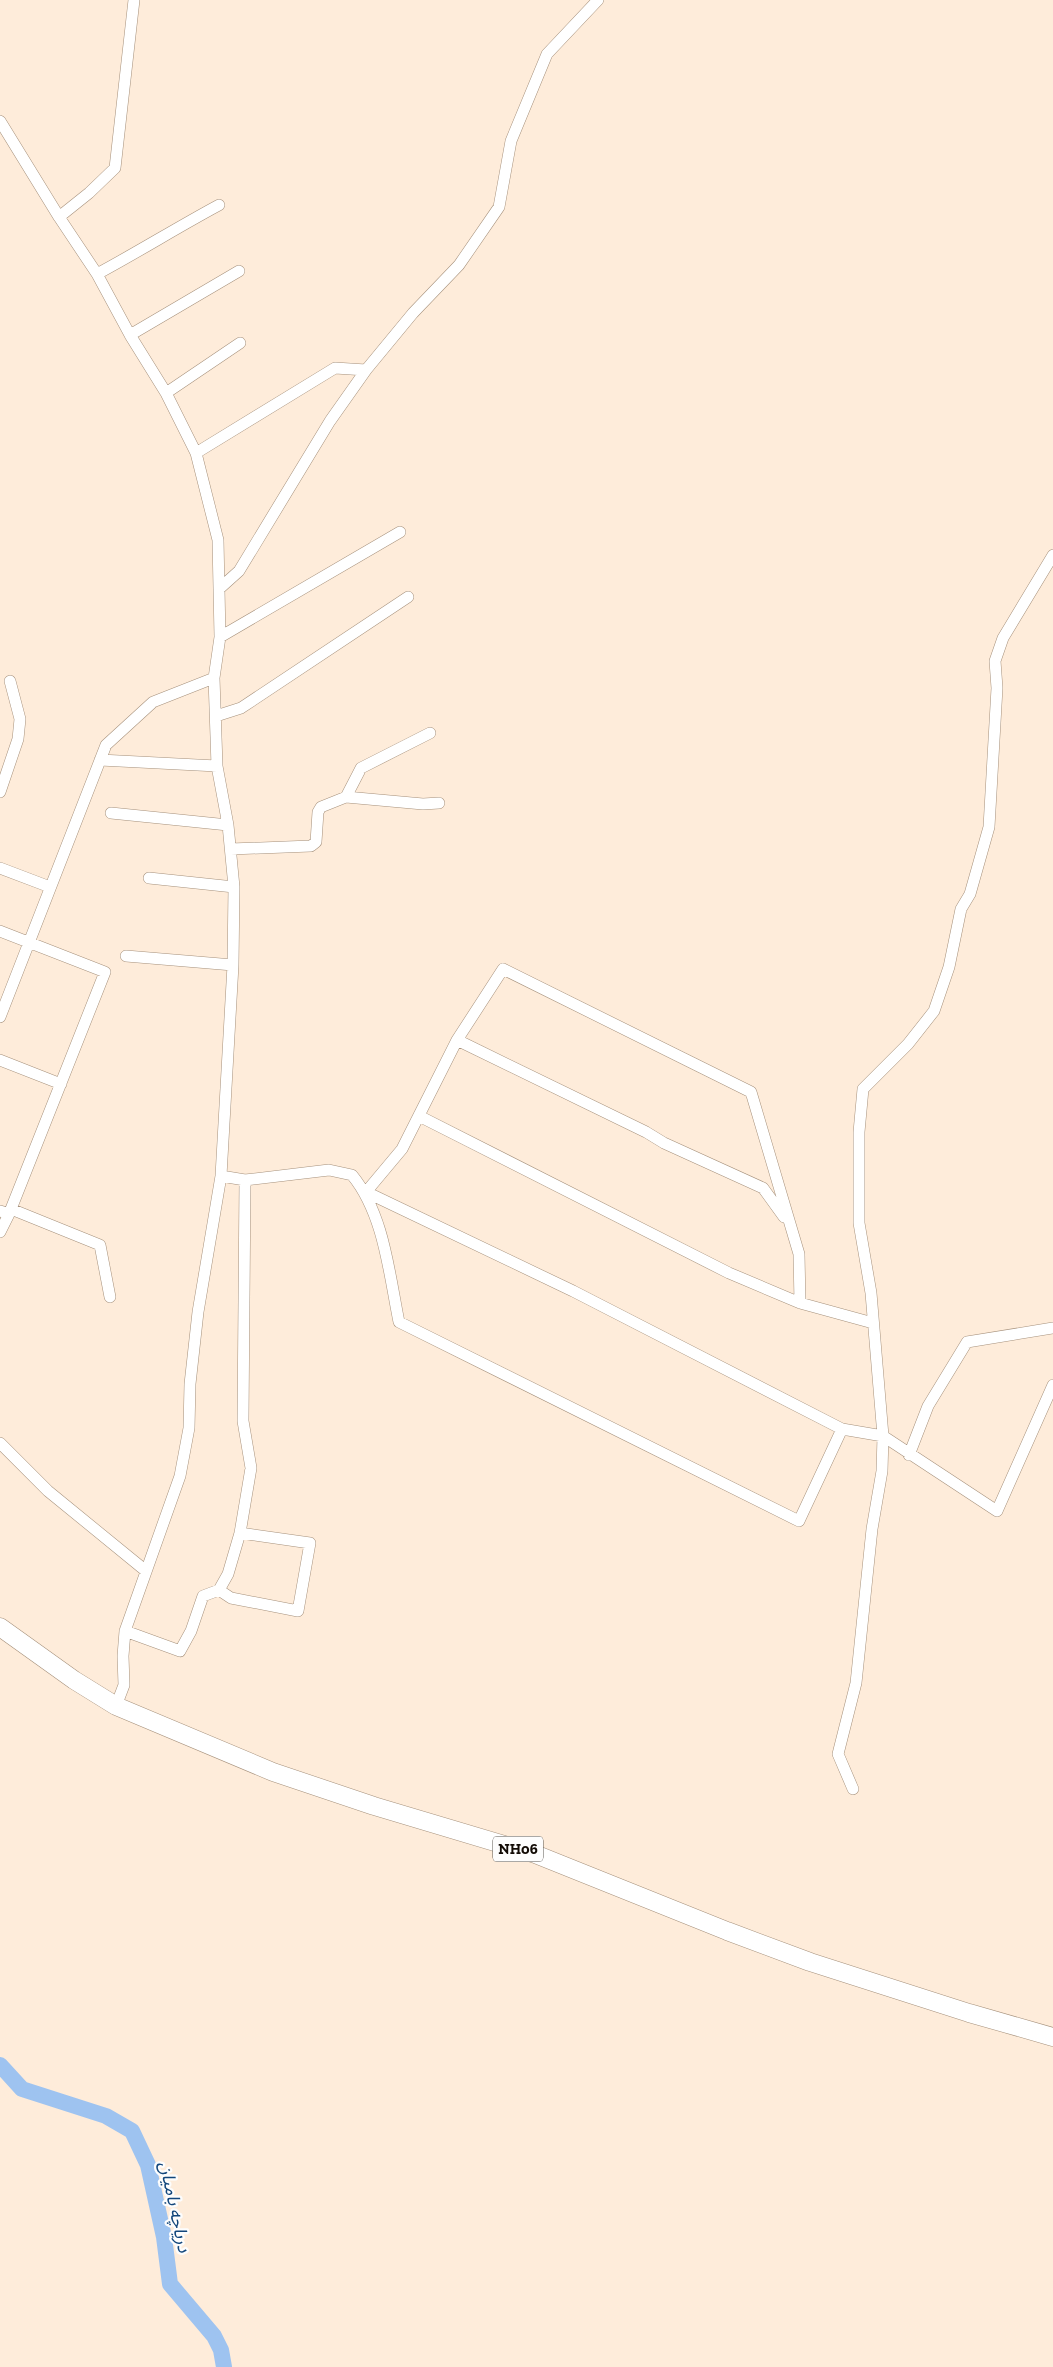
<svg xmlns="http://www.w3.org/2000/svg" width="1053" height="2367" font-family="'Zilla Slab','Noto Sans Arabic',serif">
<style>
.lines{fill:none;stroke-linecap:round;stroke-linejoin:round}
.river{stroke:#9ec3f0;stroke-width:16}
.street-casing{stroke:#a6917c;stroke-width:12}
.primary-casing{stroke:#a6917c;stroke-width:19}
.street{stroke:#fff;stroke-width:11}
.primary{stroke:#fff;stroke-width:18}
.labels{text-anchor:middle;stroke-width:4.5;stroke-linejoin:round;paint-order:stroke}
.shield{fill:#fdfdfd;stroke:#58544f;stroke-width:1}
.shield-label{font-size:15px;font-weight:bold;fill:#120b05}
.water-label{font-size:18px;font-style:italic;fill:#12467b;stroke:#fdfdfd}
</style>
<rect width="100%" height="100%" fill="#feecda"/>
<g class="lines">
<!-- river -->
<path class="river" d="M0,2065l22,24 84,27 26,15 16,34 16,72 6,47 44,52 7,14 3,17"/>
<!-- street casing -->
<g class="street-casing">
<path id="street" d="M0,121l59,96 38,57 33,61 36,58 30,60 22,87 2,97 -6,41 3,88 11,59 6,62 -1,78 -12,211 -23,136 -8,72 -1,44 -9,48 -55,155 -2,25 1,29 -8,21
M59,217l30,-24 26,-25 19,-168
M97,274c41,-22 81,-47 122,-69
M130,335l109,-64
M166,393l74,-50
M196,453l139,-85 31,2
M219,589l20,-18 91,-150 36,-51 47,-57 46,-48 40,-58 12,-66 36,-87 51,-54
M220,637l180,-105
M216,716l25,-8 167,-111
M100,760l117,6
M0,792l18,-53 2,-20 -10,-38
M346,797l15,-29 69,-35
M111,813l117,12
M231,849l80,-3 5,-4 2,-30 3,-5 25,-10 77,7 16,-1
M0,868l50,19
M149,878l85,9
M0,931l105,41 -94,237
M126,956l107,9
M0,1017l106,-272 47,-43 61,-24
M457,1040l189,92 18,11 99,45 21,29
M0,1060l61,24
M419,1116l310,157 71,30 73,20
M221,1176l24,4 84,-10 23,5c32,39 37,98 47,147l400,199 43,-92
M0,1211l9,3 2,-5 89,36 10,52
M0,1232l9,-18
M800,1303l-1,-49 -48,-162 -248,-123 -46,71 -55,109 -36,43 207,99 269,138 41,7 114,75 56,-126
M0,1443l48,48 98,80
M909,1455l19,-49 39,-64 86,-14
M219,1590l12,8 67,13 12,-68 -70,-10
M125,1631l55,20 11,-20 12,-35 16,-6 9,-16 12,-41 11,-65 -8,-47 2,-241
M853,1789l-15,-35 18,-71 16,-154 10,-58 1,-35 -12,-143 -12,-70v-91l4,-43 45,-45 26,-33 15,-44 12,-58 9,-15 19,-67 8,-139 -2,-27 8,-23 50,-83"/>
</g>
<!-- primary casing -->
<g class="primary-casing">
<path id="primary" d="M0,1627l74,53 42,26 157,66 101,34 161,48 192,77 83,31 159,51 84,24"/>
</g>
<!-- street -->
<use href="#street" class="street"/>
<!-- primary -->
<use href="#primary" class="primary"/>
</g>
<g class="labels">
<!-- shield labels -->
<rect class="shield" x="493" y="1836.5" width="50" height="25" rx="4"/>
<g class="shield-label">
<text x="518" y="1854">NH06</text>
</g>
<!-- water labels -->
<g class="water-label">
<text transform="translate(175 2207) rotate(78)" y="6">دریاچه بامیان</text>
</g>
</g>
</svg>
